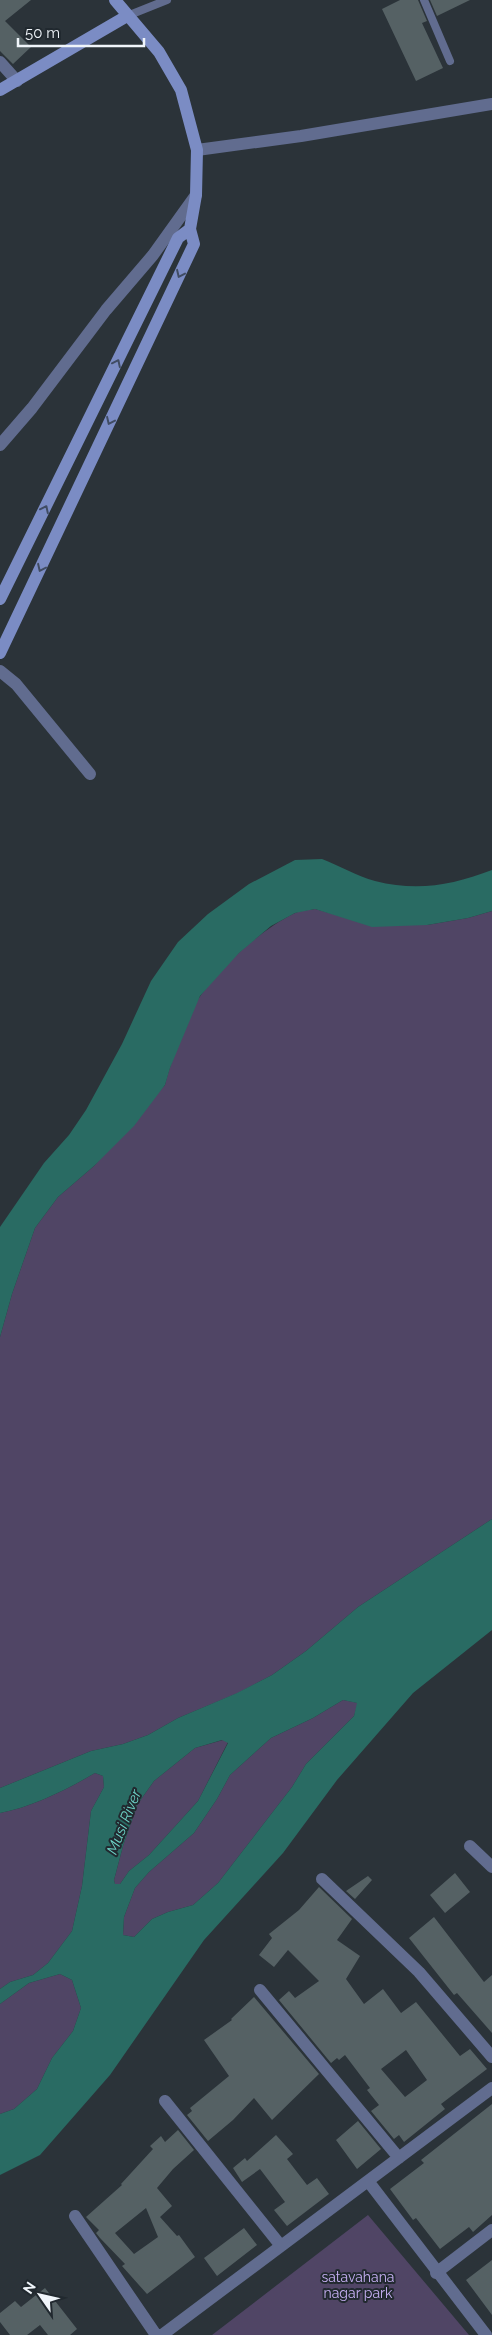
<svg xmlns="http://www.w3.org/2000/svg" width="492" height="2335" font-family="Raleway,sans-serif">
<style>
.green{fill:#504565}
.water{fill:#296b63;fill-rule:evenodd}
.building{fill:#556164;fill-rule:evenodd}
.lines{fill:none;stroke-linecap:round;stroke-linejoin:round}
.lane{stroke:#616c8f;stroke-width:8}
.street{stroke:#616c8f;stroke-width:12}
.secondary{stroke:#7b8cc4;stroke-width:12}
.oneway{stroke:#404c63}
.labels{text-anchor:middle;stroke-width:4;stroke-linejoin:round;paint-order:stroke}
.park-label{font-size:14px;fill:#c7b0f4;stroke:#21292f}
.water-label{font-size:15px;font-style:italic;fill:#6dd3c7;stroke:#21292f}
</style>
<rect width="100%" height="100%" fill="#2b3339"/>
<!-- green -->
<path class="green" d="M315,909l25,7 87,9 41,-7 24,-7v608l-134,88 -52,44 -34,24 -34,18 -60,25 -30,17 -25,9 -32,7 -91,37v-451l12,-43 23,-66 23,-31 36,-31 71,-81c6,-23 22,-71 36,-90 20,-29 60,-65 92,-81 6,-3 15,-4 22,-5z
M343,1700l15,3 -4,13 -48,48 -14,23 -74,96 -25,22 -25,7 -16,7 -18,18 -11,-2 1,-18 11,-29 14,-16 45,-39 23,-34 13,-24 41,-37 42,-20z
M223,1740l5,2 -30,59 -49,54 -20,16 -9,13h-5l-1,-4 9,-34 14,-41 17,-24 41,-33z
M95,1773l8,3 1,11 -13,24 -9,75 -10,45 -24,32 -15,12 -23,7 -10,7v-176c32,-6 66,-23 95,-40z
M60,1974l12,6 9,28 -8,23 -21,27 -15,31 -23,20 -14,5v-110l29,-21z
M368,2215l101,120h-257z"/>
<!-- water -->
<path class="water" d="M322,859c18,7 35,17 53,22 43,11 77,4 117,-11v41l-24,7 -41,7 -55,2 -57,-18 -20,4 -24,13 -32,27 -39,43 -30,72 -5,17 -31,41 -40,40 -36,31 -23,31 -23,66 -12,43v-110l44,-64 25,-28 17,-25 36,-66 29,-63 27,-39 30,-28 41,-30 46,-24z
M492,1519v111l-79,63 -76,87 -54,73 -79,87 -94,135 -70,80 -40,20v-61l14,-5 23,-20 15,-31 21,-27 8,-23 -9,-28 -12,-6 -31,9 -29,21v-15l10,-7 23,-7 15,-12 24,-32 10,-45 9,-75 13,-24 -1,-11 -8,-3c-29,17 -63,34 -95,40v-25l91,-37 32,-7 25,-9 30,-17 59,-25 35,-18 34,-24 52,-44zM343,1700l14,3 -3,13 -48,48 -14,23 -74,96 -25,22 -25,7 -16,7 -18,18 -11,-2 1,-18 11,-29 14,-16 45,-39 23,-34 13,-24 41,-37 42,-20zM222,1740l6,3 -30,58 -49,54 -20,16 -9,13h-5l-1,-4 9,-34 14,-41 17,-24 41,-33z"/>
<!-- building -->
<path class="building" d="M0,0h31l-26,21 26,26 -18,17 -13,-13z
M400,0h18l9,21 -5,2 21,45 -27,13 -34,-72z
M430,0h40l-33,16z
M455,1873l15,19 -25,21 -15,-18z
M368,1876l4,4 -17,19 -9,-8z
M319,1887l33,32 -15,21 23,16 -14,23 18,25 19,-15 18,24 15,-11 44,54 10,-7 17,20 -46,35 4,5 -41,33 -5,-7 -5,4 -23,-28 8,-6 -12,-15 3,-2 -25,-33 -6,5 -2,-2 -6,5 -52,-63 10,-9 6,7 24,-17 -31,-31 -14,17 -15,-12 13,-17 -3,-4 30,-24zM406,2050l21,30 -22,17 -24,-28z
M434,1917l50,65 8,-7v58l-35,-40 -3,2 -45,-57z
M254,1997l65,77 -47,46 -18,-22 -21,22 -25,21 -21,-26 5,-4 -2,-3 39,-32 -25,-36 28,-20 -1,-1z
M492,2104v111l-19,17 -4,-5 -29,22 -24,-31 -3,2 -23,-31 34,-26 -3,-3z
M358,2121l23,28 -24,20 -21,-29z
M178,2130l16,20 -21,19 -16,19 15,18 -12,11 17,19 2,-1 16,22 -48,37 -25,-28 3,-2 -25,-26 -4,-5 3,-3 -13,-13 36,-32 -1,-1 32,-35 -3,-3 11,-10 4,6zM146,2208l12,29 -24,17 -19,-21z
M276,2135l17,19 -6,5 20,26 10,-7 12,16 -42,32 -13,-16 11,-8 -25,-33 -18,13 -9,-14 12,-10 2,3z
M244,2228l13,17 -40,31 -13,-18z
M492,2260v55l-26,-35z
M45,2288l32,41 -7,6h-22l-8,-10 -13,10h-17l-10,-13v-9l15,-12 6,6z"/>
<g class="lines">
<!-- lane -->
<path class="lane" d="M424,0l26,61
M127,16l40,-16"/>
<!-- street -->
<path class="street" d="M0,62l17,19
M197,150l104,-14 191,-32
M0,445l32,-37 74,-98 47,-55 43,-60
M0,671l16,13 74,90
M470,1846l22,21
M322,1879l97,93 73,85
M260,1990l139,168
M165,2101l116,145
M368,2181l118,154
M75,2216l81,119
M436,2273l56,-43
M162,2335l330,-247"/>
<!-- secondary -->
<path class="secondary" d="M0,90l127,-74
M0,599l178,-361 12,-9
M0,653l194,-409 -4,-15 6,-34 1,-45 -16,-60 -22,-38 -44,-52"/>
</g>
<!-- one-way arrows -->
<defs><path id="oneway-chevron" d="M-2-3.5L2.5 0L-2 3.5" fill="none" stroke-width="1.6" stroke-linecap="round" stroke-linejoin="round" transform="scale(1.25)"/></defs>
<g class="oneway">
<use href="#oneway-chevron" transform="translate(180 274) rotate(115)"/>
<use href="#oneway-chevron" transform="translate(117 363) rotate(-64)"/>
<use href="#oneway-chevron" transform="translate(110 421) rotate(115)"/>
<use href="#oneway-chevron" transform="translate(45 509) rotate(-64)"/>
<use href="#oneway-chevron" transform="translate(41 568) rotate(115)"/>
</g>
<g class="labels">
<!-- park labels -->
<g class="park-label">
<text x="358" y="2282">satavahana<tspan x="358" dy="16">nagar park</tspan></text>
</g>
<!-- water labels -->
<g class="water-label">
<text transform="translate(124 1822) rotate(-68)" y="5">Musi River</text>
</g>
</g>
<!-- north arrow -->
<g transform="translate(40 2295) rotate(304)" stroke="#21292f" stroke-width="4" paint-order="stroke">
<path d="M0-4L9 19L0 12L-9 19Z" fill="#f0f5fa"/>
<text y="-8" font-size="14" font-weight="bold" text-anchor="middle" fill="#f0f5fa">N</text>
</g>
<!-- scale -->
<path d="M18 38v8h126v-8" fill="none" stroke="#f0f5fa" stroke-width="2.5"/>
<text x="25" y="38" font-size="15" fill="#f0f5fa" stroke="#21292f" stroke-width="4" paint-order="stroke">50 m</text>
</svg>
